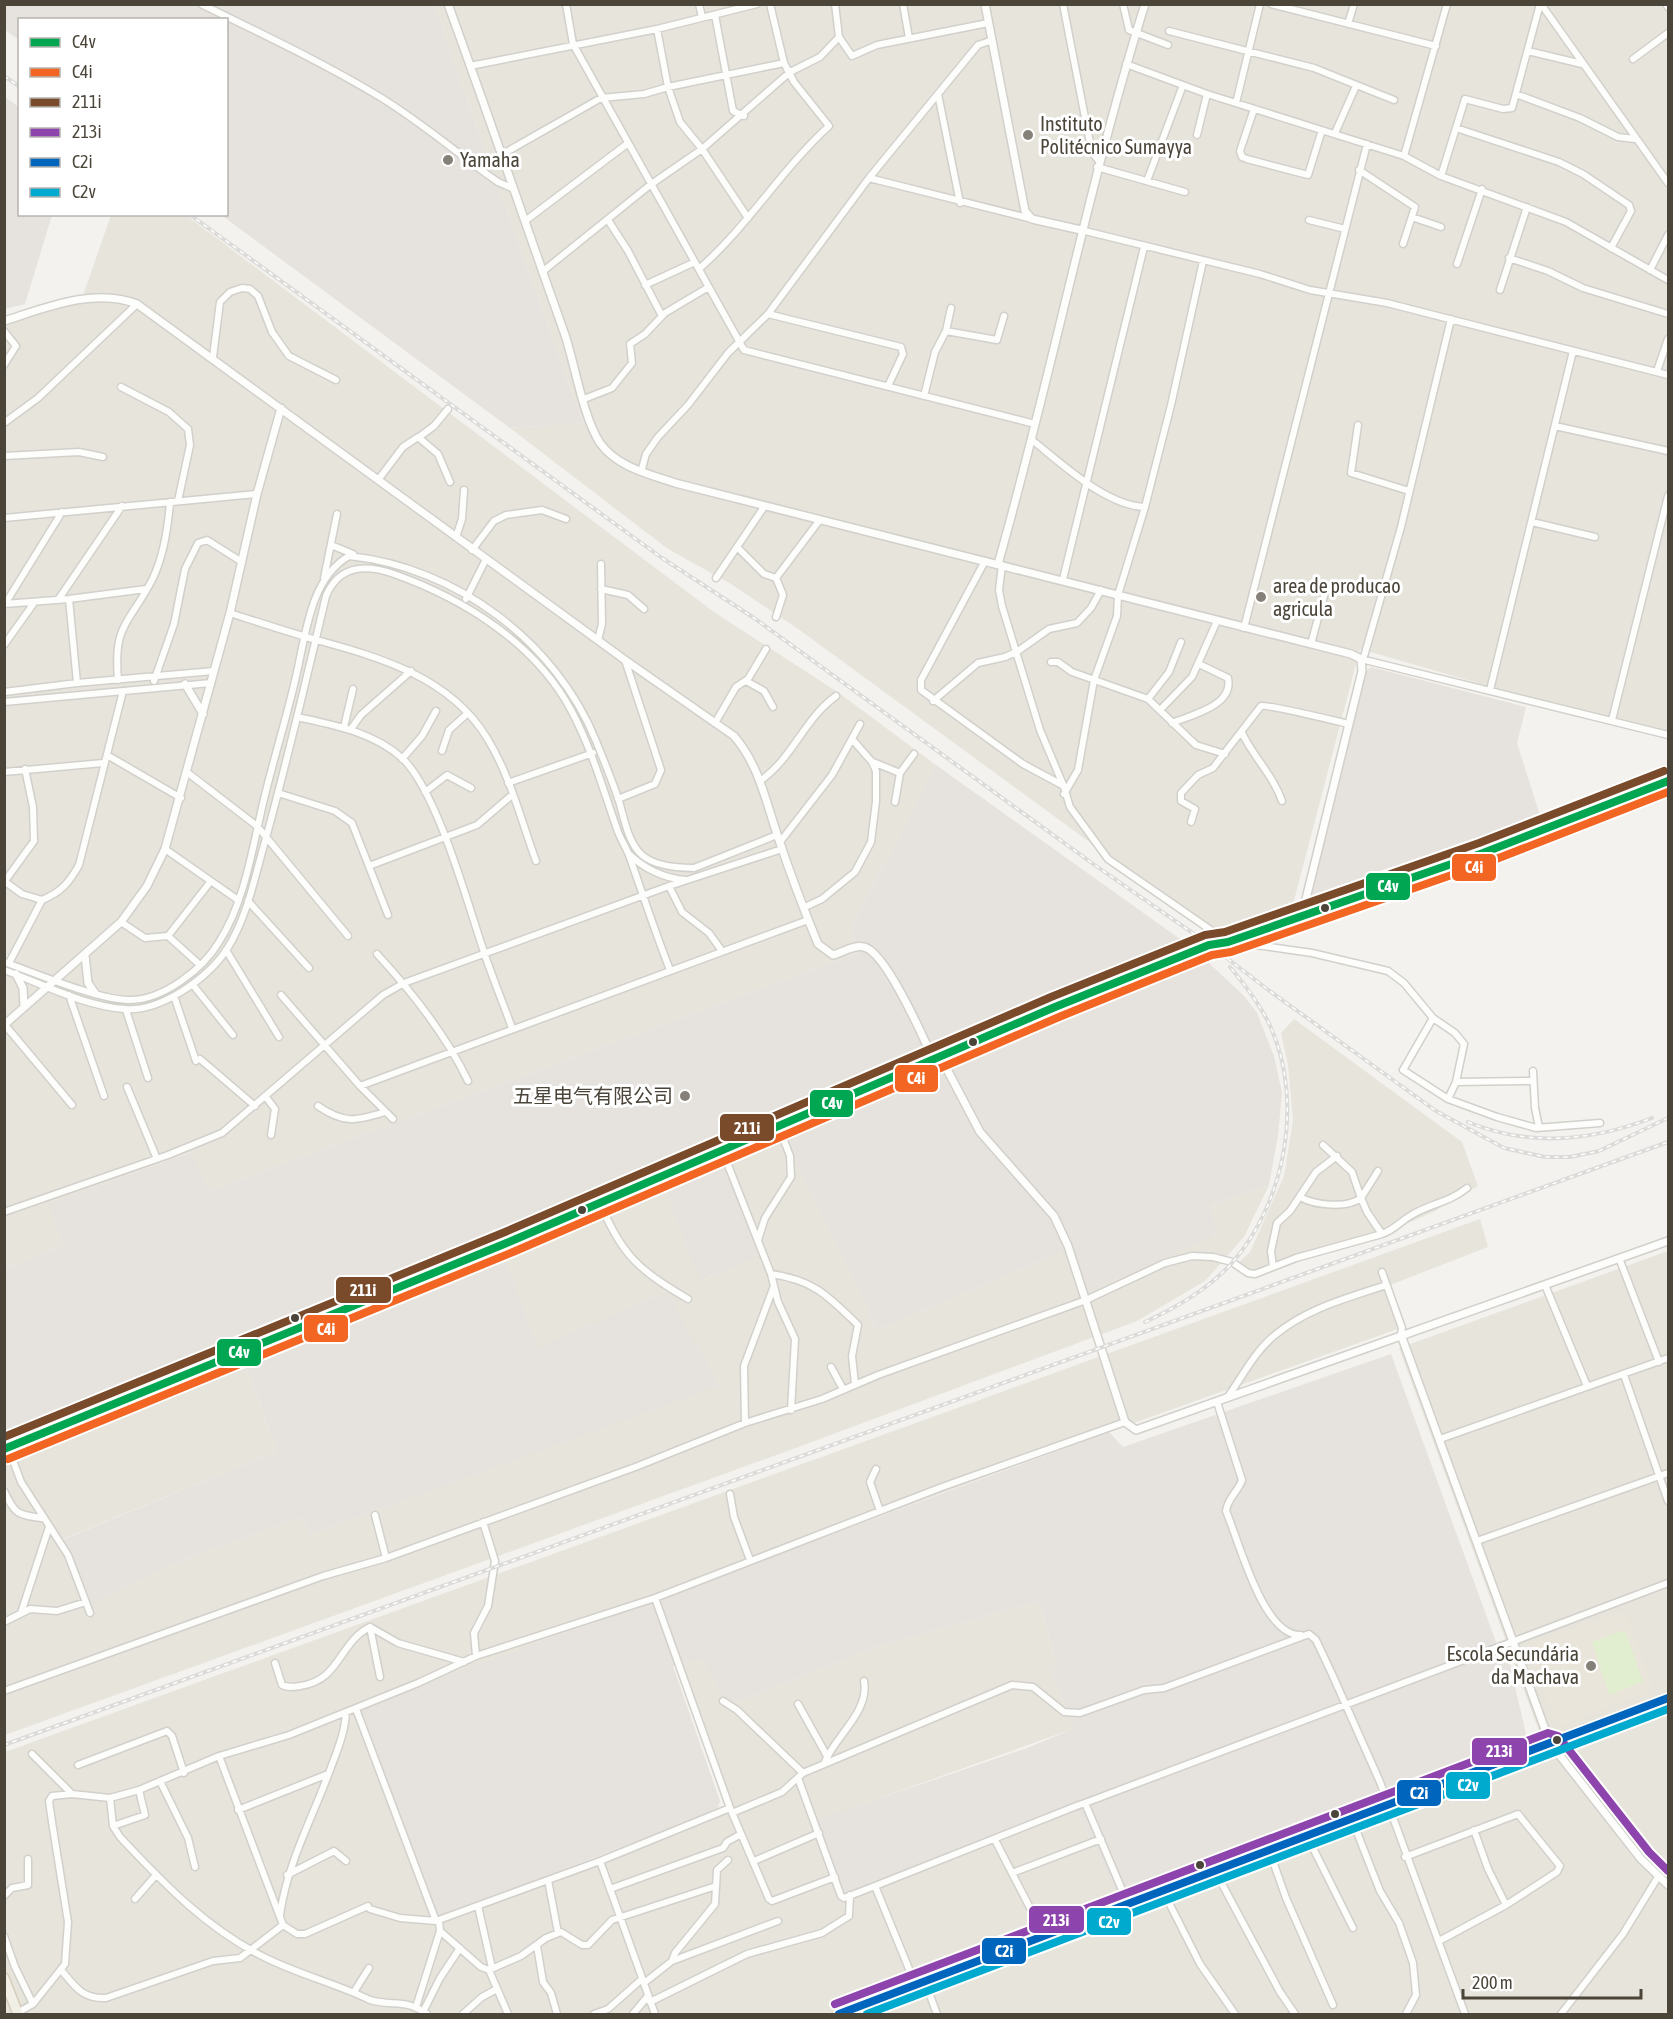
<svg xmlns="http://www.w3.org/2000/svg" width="1673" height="2019" font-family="'Asap Condensed','Noto Sans SC',sans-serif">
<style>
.residential{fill:#e7e4dc}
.industrial{fill:#e6e2de}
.education{fill:#eae5da}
.green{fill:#e1eecf}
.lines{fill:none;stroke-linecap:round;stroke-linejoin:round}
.minor-casing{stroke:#d2d0cb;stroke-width:9}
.tertiary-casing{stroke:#d2d0cb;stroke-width:10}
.secondary-casing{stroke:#d3cfc5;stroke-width:11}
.primary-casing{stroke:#d6cebb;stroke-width:12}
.minor{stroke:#fdfdfc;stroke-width:6}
.tertiary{stroke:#fdfdfc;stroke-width:7}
.secondary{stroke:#f7f6f1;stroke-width:8}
.primary{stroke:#f2efe6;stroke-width:9}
.rail-casing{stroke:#dbdbda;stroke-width:4}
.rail{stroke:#fff;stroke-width:1.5;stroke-dasharray:4.5;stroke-linecap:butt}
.bus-1-casing{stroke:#fff;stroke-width:12}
.bus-2-casing{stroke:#fff;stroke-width:12}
.bus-3-casing{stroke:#fff;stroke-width:12}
.bus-4-casing{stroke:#fff;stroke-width:12}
.bus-5-casing{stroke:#fff;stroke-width:12}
.bus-6-casing{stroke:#fff;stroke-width:12}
.bus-1{stroke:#00a651;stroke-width:8}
.bus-2{stroke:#f26522;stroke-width:8}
.bus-3{stroke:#7a4b2a;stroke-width:8}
.bus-4{stroke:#8e44ad;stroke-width:8}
.bus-5{stroke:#0065bd;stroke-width:8}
.bus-6{stroke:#00a9ce;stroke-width:8}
.poi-dot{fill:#868178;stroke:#fff;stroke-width:2}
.bus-dot{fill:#4b4439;stroke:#fff;stroke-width:2}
.labels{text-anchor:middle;stroke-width:6;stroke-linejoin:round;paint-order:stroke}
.poi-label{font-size:20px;fill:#4b4439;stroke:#fff;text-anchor:start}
.line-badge{stroke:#fff;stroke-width:2}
.badge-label{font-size:16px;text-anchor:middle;font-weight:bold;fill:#fff}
</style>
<rect width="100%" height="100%" fill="#f4f2ee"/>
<!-- residential -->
<path class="residential" d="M435,5h1233v728l-142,-36 -166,-48 -69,263 -65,30 -425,-311 -70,-47 -63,-35 -158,-121 73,-5 -127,-354z
M111,215h75l528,397 125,81 97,72 -86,165 11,22 -652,239 -18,-39 -142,52 15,41 -59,24v-948l76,-20z
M1294,1019l168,123 16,44 -45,26 -63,28 -96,25 -24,13 -16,-11 16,-15 34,-76 9,-56 -5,-55 -7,-32z
M784,1136l93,194 185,-78 155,-17 -6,-30 58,-20 -25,52 -39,44 -68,40 -344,128 -788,286v-273l240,-98 32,87 -219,90 26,64 102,-46 116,-42 7,18 202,-74 157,-170 -130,58 -36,-97 162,-67 37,96 59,-27 -36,-93z
M1480,1219l8,28 -103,40 13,42 -340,121 -702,261 80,213 293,-113 -49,-147 20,-7 29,48 150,-59 160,-45 18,65 -6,4 22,59 -263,94 30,75 234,-93 42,89 424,-160 -141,-386 269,-97v763h-1663v-262z"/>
<!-- industrial -->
<path class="industrial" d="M5,5h430l21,64 127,354 -73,5 -289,-213 5,-1v-194h-206l-1,20 -14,-10z
M5,97l14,10 1,107 32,1 -27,89 -20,5z
M1371,667l155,40 -9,36 25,79 -224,83 -9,-3 -1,-5 57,-225z
M936,765l258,184 51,48 12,16 17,43 8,37 -4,43 -9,49 -58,20 6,29 -131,58 -11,-33 -8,1 -5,-8 -185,78 -99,-206 -58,25 41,106 -61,26 -40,-106 -161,68 39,105 130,-57 50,95 -409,149 -7,-18 -116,42 -103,47 -26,-64 220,-91 -40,-109 -232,99v-172l59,-24 -16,-41 144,-52 17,39 652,-239 -11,-22z
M1391,1354l105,288 11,9 20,88 -411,155 -42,-89 -234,93 -30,-76 217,-74 46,-19 -22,-59 6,-4 -18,-65 -160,45 -150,59 -29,-47 -27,8 47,135 -3,9 -283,110 -78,-210 753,-278 14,15z"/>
<!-- education -->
<path class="education" d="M1625,1611l29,79 -97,37 -30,-84z"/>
<!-- green -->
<path class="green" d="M1625,1630l18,52 -34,13 -17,-53z"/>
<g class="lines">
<!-- minor casing -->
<g class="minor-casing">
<path id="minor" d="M201,4c61,30 121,58 179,93 41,25 78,57 118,85l14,6
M566,4l7,40 171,306 291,74
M699,4l3,13
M835,4l4,33 13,19 25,-11 111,-22
M903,4l6,34
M1063,4l26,134 5,17 5,6
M1123,4l6,26 39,15
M1271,4l165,42
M1541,4l127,179
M1666,4l2,3
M715,15l18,96 11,5
M1348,24l6,-20
M657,29l11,58 12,35 22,27 46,69
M1169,31l145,37 80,32
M1528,51l54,13
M1633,59l35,-26
M1126,64l81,30 197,62 37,20 125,46 102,58
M470,66l187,-37 100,-25
M938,94l22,109
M1516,94l64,24 38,19 17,2
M1236,103l24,-99
M1254,109l-14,42 2,6 5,2 61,16 14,-45
M1456,128l103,34 24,12 46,31 2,6 -20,37
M1335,133l21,-47
M1197,135l10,-41
M501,155l100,-57 43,-4 24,-7 116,-24
M1404,156l43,-152
M1097,167l88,25
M1359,170l56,37 -12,37
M1441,176l24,-77 38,10 9,-1 28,-104
M869,178l163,41
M1147,181l36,-96
M1412,217l29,10
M608,220l20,31 34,65
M1309,220l36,9
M525,221l102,-77
M1081,230l179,44 50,16 77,13 281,72
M1509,258l39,13 35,17 85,26
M1457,264l25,-75
M699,269c49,-43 82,-99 130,-143l-35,-44 -10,-19 -14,-59
M1650,270l18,-35
M542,272l108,-87 52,-36 88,-77 30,-15 19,-20
M645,285l50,-23
M1500,290l27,-83
M768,314l133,33 2,7 -15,32
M4,331l12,15 -12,19
M946,331l51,9 7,-24
M213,357l7,-55 10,-10 12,-4 8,1 8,7 14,36 17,24 47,24
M1657,371l11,-32
M121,387l48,25 19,17 2,16 -12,56
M924,396l11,-44 11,-21 5,-23
M584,399l28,-11 20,-25 -2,-19 15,-10 20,-21 42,-25
M4,423l34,-25 99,-94
M1358,425l-7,48 58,18
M1555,426l113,25
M419,437l15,-11 14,-17
M1032,440c29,23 74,66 113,67
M4,456l75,-4 24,5
M641,472l5,-18 12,-17 30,-32 40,-52 40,-39 101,-136 109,-133 12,-4
M378,480l25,-33 15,-10 20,17 12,28
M4,518l253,-24
M1532,522l63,15
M456,537l6,-18 2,-29
M331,545l22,9
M738,548l26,26 12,4
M472,550l22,-29 12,-6 36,-5 24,9
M985,561l-64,119v10l102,74 41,22
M1002,565l-3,25 3,16 38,124 24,57 6,20 38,52 120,83
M324,578l13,-64
M716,578l48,-71
M1063,579l81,-332
M601,589l27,6 16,14
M69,599l8,84
M466,599l20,-40
M58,600l64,-94
M4,604l65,-5 77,-10
M5,604l57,-92
M230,613c28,9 55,18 83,26 65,18 136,37 174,99 23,37 34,82 49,123
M776,617l7,-22 -7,-17 43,-57
M1244,628l123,-484
M598,640l4,-16 -1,-60
M1311,644l16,-59
M4,645l30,-42
M1361,659l307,76
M1363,660l38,-133 50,-208
M1051,662h7l14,10 76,27 48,46 29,9
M118,680c-5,-58 12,-56 35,-102 11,-23 15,-51 17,-76
M154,681l20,-57 11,-55 13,-26 9,-3 35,22
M746,681l18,10 9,16
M1490,690l83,-339
M4,692l73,-9 137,-12
M1148,699l21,-27 12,-30
M933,701l45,-38 27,-6 13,-6 31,-22 28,-6 14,-15 10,-18
M4,702l207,-19
M1161,709l31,-32 25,-56
M297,717c37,8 76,15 105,41 36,34 66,148 83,197 8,24 18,48 27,73
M1612,720l56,-224
M715,723l21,-36 12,-8 18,-30
M1172,723c19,-8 62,-17 56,-45l-29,-14
M344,727l9,-38
M351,729l10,-14 50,-44
M1242,733c12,25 31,42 40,68
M442,751l7,-21 19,-17
M107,755l74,43
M402,759l20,-23 14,-25
M873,762l27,11
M4,772l99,-9
M188,773l69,53 91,110
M760,781c33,-23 44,-62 76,-85
M508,783l85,-30
M425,792l22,-17 24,13
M278,793l57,18 17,12 36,92
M1064,794l14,-24 16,-90 23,-64 1,-21 27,-88 26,-102 32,-144
M618,799l37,-15 6,-14 -36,-110
M895,802l5,-29 14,-19
M1191,822l4,-13 -14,-8v-8l17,-18 15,-7 48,-62c5,-2 75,15 88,18
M780,842l52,-67 28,-51
M165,849l73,51
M630,855c15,14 34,23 55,25
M369,866l108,-41 35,-30
M4,881l18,13 20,6c19,-8 27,-17 37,-35l44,-174
M5,881l29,-40 -1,-34 -8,-38
M669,886l13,26 27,21 13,18
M248,901l61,67
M805,907l17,-8 33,-27 16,-30 5,-41v-30l-4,-9 -20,-23
M121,922l24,16 23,-2 43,-55
M168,936l32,29
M1242,937l14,8 56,8 76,18 16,12 29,35 -30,52 45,29 8,-17 8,-38 -9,-11 -22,-15
M226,950l53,87
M377,954c35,38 69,81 91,127
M4,962c31,11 97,39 126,38 33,0 73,-31 89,-58 27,-42 34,-99 46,-147 10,-41 23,-82 32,-123 9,-40 14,-94 52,-116 107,11 207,86 247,185 8,20 16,39 23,60 5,17 8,36 19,50 12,15 38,17 56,17l83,-33
M9,963l33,-63
M4,970c39,14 79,36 121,39 36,3 83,-31 102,-60 21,-33 28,-74 39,-111 22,-80 41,-161 60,-242 13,-31 39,-32 68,-22 70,25 141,69 177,136 20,37 32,79 46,119 3,10 10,19 13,29 13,37 25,74 40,112
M193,985l40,50
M69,995l35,101
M281,995l79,91 33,33
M174,996l22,65
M126,1010l22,68
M5,1025l67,80
M200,1059l55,47
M1533,1071l2,37 4,19
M1456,1082l77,-1
M360,1086l448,-166
M127,1087l30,72
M266,1097l9,12 -4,26
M1448,1099l49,18 39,11 64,-5
M318,1106c26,18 38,15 67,6
M722,1150l49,124 7,28 17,37 -4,71
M1300,1197c14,8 47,12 61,1l-9,-26 -29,-27
M600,1203c22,53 39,67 88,96
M4,1212l164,-57 54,-22 161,-138 21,-12 265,-97 113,-37
M1382,1234c12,-4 18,-12 28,-18 20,-13 37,-12 57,-28
M758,1240l7,-22 26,-41 -1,-21 -12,-31
M1619,1258l40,104
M1273,1267l-2,-16 6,-28 13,-12 26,-39 21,-16
M1382,1272l20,56 -1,7
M771,1274c43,6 57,22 87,51l-6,31 3,28
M1545,1285l42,101
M831,1367l12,22
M1624,1375l44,126
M1227,1398c15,-21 28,-47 48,-63 32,-27 73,-37 111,-50
M1217,1402l25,78c-4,12 -14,17 -16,31 13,30 37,126 75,124
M745,1423l-1,-57 30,-80
M1440,1439l228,-81
M8,1447l13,35 47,73 22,58
M876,1469l-6,13 10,29
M4,1491c11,23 13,24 38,27
M730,1494l4,23 16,43
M375,1515l11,43
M1477,1541l191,-68
M655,1598l75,210 39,91 3,2 63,-24
M21,1613l28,-86
M4,1622l26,-13 27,2 29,-9
M370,1627l28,16 66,19
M370,1627l10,50
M476,1656l-2,-23 14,-27 7,-45 -12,-39
M275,1663l7,22c6,3 11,2 18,1 40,-5 39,-44 70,-59
M4,1691l319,-115 63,-18 252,-92 107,-43 77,-24 56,-24 208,-75 79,-37 27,-7 21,1 19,5 16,11 7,1 41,-16 86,-24 -15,-22 -6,-14 17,-27
M723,1701l14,9 66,63
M798,1704l29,52
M356,1709l80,212 164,-60 130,-53
M32,1754l40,40
M219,1756l64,169 14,9h8l63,-28
M824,1764c10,-27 46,-52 40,-83
M78,1765l89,-34 5,5 12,37
M798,1778l43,118 3,2 31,-12
M160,1781l28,57 7,29
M110,1798l3,28 7,11c44,47 89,94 148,122 33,16 69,25 102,41 24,7 34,-2 57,14
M1085,1803l583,-220
M238,1810l90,-36
M732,1813l50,-21 21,-19 209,-88 21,2 31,25 16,1 64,-23 20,-2 145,-54 7,6 16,34 48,108 85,232
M1351,1817l29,74 19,32 14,40 3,32 -10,19
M113,1826l32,-11 -6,-25
M1474,1830l14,39 18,36
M1306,1834l47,94
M995,1840l49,95
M1269,1850l17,48 47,107
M1405,1857l113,-43 42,52 -3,6 -51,33 -67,36
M600,1861l55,153
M754,1861l65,-28
M1215,1871l65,121 15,22
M1012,1873l89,-34
M287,1875l47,-24 12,10
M548,1880l10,53
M610,1889l113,-41 4,-6 14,-8
M1163,1891l37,73 35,50
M4,1896l8,-8 16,-3v-26
M135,1899l21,-24
M478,1906l14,62
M370,1909l30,9 36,3
M280,1915c7,-51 32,-96 50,-145 7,-19 15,-37 16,-58
M440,1931l41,36 8,3 32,-14 25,-18 15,-6 21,13h6l24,-25 104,-34
M4,1936l11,31 18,37
M537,1946l6,36 8,11 6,21
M672,1961l3,-8 40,-49 2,-34 11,-10
M489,1970l19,44
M62,1971c14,17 21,28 44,27l107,-37 27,-3 43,-33
M925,1982l12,32
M644,1983l28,-22 106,-40
M916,1986l-41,-100 204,-81 6,-2 43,101
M354,1992l15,-24
M650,2002l97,-48 75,-21 27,-17 1,-21
M416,2007l24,-76 -1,-10
M423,2012l17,-34 20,-30
M17,2013l16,-9 32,-40 3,-42 -16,-100 -3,-21 3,-5 20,-2 38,4 29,-8 80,-34 70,-21 129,-52 58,-27 179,-58 287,-111 183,-65
M463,2014l19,-17 15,-8
M594,2014l14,-5 34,-30
M633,2014l15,-18
M1561,2014l62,-80 35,-57"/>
</g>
<!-- tertiary casing -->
<g class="tertiary-casing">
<path id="tertiary" d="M448,4c40,110 78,221 117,331 10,30 18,82 35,108 17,24 49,31 75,40l676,171 10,5 1,12 -60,244
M985,4l40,207 7,8 49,11
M4,321c41,-13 91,-34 133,-17l488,356 109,76c25,29 32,66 44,101 12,36 26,73 40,107l15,11c9,-2 21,-11 31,-8 22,5 60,92 70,114
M998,564c53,-185 89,-375 147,-560
M185,684l18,30
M85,955l3,28 7,10
M16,974l7,14 1,19
M4,1025l117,-103 26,-36 18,-37 65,-236 27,-119 24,-86
M941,1058l39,74 74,84 14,30 57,176 11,8 532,-189
M1401,1335l149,408 91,116 27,26"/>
</g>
<!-- secondary casing -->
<g class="secondary-casing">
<path id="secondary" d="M4,1449l505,-207 546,-235 154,-62 19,-3 255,-89 185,-72
M839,2014l467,-180 362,-136"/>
</g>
<!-- primary casing -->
<g class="primary-casing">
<path id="primary" d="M4,1978l14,36"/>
</g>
<!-- minor -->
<use href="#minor" class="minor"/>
<!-- tertiary -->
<use href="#tertiary" class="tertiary"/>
<!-- secondary -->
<use href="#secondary" class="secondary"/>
<!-- primary -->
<use href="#primary" class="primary"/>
<!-- rail casing -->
<g class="rail-casing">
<path id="rail" d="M4,76l16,11
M189,214l473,344 92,60 342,248 114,79 57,44 169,122 68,37 41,9h25l29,-6 69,-33
M1468,1122c60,25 124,19 184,-4
M1145,1322c32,-15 62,-32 86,-58 54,-60 73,-162 40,-236 -9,-21 -26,-43 -41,-61
M4,1745l1664,-603"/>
</g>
<!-- rail -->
<use href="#rail" class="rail"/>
<!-- bus-1 casing -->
<g class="bus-1-casing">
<path id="bus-1" d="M4,1449l505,-207 546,-235 154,-62 19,-3 255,-89 185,-72"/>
</g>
<!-- bus-2 casing -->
<g class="bus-2-casing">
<path id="bus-2" d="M8,1459l505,-207 546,-235 153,-62 19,-3 255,-89 182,-71"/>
</g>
<!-- bus-3 casing -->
<g class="bus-3-casing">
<path id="bus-3" d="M4,1437l501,-205 546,-235 154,-62 20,-3 254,-89 185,-72"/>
</g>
<!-- bus-4 casing -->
<g class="bus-4-casing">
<path id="bus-4" d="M835,2004l713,-271 10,3 91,116 19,19"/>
</g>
<!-- bus-5 casing -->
<g class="bus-5-casing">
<path id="bus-5" d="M839,2014l829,-316"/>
</g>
<!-- bus-6 casing -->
<g class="bus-6-casing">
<path id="bus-6" d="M867,2014l801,-305"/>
</g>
<!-- bus-1 -->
<use href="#bus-1" class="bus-1"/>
<!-- bus-2 -->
<use href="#bus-2" class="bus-2"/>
<!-- bus-3 -->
<use href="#bus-3" class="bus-3"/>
<!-- bus-4 -->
<use href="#bus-4" class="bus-4"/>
<!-- bus-5 -->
<use href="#bus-5" class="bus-5"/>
<!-- bus-6 -->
<use href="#bus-6" class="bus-6"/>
</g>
<!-- markers -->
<g class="poi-dot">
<circle cx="1028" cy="135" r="6"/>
<circle cx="448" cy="160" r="6"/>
<circle cx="1261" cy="597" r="6"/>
<circle cx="685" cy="1096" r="6"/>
<circle cx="1591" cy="1666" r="6"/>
</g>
<g class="bus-dot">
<circle cx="1325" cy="908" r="5"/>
<circle cx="973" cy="1042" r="5"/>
<circle cx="582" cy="1210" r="5"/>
<circle cx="295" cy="1318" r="5"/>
<circle cx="1557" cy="1740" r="5"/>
<circle cx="1335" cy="1814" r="5"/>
<circle cx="1200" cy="1865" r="5"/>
</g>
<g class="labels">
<!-- poi labels -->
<g class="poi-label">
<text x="1040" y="131">Instituto<tspan x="1040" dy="23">Politécnico Sumayya</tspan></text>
<text x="460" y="167">Yamaha</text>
<text x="1273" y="593">area de producao<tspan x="1273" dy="23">agricula</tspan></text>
<text x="673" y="1103" text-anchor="end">五星电气有限公司</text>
<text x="1579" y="1661" text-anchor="end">Escola Secundária<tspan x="1579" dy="23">da Machava</tspan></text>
</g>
</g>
<g class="line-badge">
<rect x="1451" y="853" width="46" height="29" rx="6" fill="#f26522"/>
<rect x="1365" y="872" width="46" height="29" rx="6" fill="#00a651"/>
<rect x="894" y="1064" width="45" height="29" rx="6" fill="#f26522"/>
<rect x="809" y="1089" width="45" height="29" rx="6" fill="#00a651"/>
<rect x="719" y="1113" width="56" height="29" rx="6" fill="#7a4b2a"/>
<rect x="335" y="1276" width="57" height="28" rx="6" fill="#7a4b2a"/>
<rect x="303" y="1314" width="46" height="29" rx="6" fill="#f26522"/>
<rect x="216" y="1338" width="46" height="29" rx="6" fill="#00a651"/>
<rect x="1471" y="1737" width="57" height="29" rx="6" fill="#8e44ad"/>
<rect x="1445" y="1771" width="46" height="29" rx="6" fill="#00a9ce"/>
<rect x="1396" y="1779" width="46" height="28" rx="6" fill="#0065bd"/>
<rect x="1028" y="1905" width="57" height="29" rx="6" fill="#8e44ad"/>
<rect x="1086" y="1907" width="46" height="29" rx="6" fill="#00a9ce"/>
<rect x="981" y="1937" width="46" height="28" rx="6" fill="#0065bd"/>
</g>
<g class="badge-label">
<text x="1474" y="873">C4i</text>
<text x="1388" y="892">C4v</text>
<text x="916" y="1084">C4i</text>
<text x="832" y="1109">C4v</text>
<text x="747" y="1134">211i</text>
<text x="363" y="1296">211i</text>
<text x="326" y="1335">C4i</text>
<text x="239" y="1358">C4v</text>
<text x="1499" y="1757">213i</text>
<text x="1468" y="1791">C2v</text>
<text x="1419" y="1799">C2i</text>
<text x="1056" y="1926">213i</text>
<text x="1109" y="1928">C2v</text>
<text x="1004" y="1957">C2i</text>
</g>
<!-- border -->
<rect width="1673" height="2019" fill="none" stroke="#4b4439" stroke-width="12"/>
<!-- legend -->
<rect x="18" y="18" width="210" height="198" fill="#ffffff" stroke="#b7b4b0" stroke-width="1.5"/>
<rect x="30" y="38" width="30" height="9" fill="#00a651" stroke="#b7b4b0" stroke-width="1.5"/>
<text x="72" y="48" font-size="18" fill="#4b4439">C4v</text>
<rect x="30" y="68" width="30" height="9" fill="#f26522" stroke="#b7b4b0" stroke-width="1.5"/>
<text x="72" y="78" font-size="18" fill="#4b4439">C4i</text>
<rect x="30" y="98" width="30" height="9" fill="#7a4b2a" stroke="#b7b4b0" stroke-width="1.5"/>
<text x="72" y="108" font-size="18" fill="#4b4439">211i</text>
<rect x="30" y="128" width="30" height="9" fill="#8e44ad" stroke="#b7b4b0" stroke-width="1.5"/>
<text x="72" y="138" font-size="18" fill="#4b4439">213i</text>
<rect x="30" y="158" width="30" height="9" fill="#0065bd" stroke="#b7b4b0" stroke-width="1.5"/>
<text x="72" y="168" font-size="18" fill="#4b4439">C2i</text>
<rect x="30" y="188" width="30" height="9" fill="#00a9ce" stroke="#b7b4b0" stroke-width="1.5"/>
<text x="72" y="198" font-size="18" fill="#4b4439">C2v</text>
<!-- scale -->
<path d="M1463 1989v9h178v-9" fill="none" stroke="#4b4439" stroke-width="3"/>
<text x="1472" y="1989" font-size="18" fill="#4b4439" stroke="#ffffff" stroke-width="4.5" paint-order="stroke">200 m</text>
</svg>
